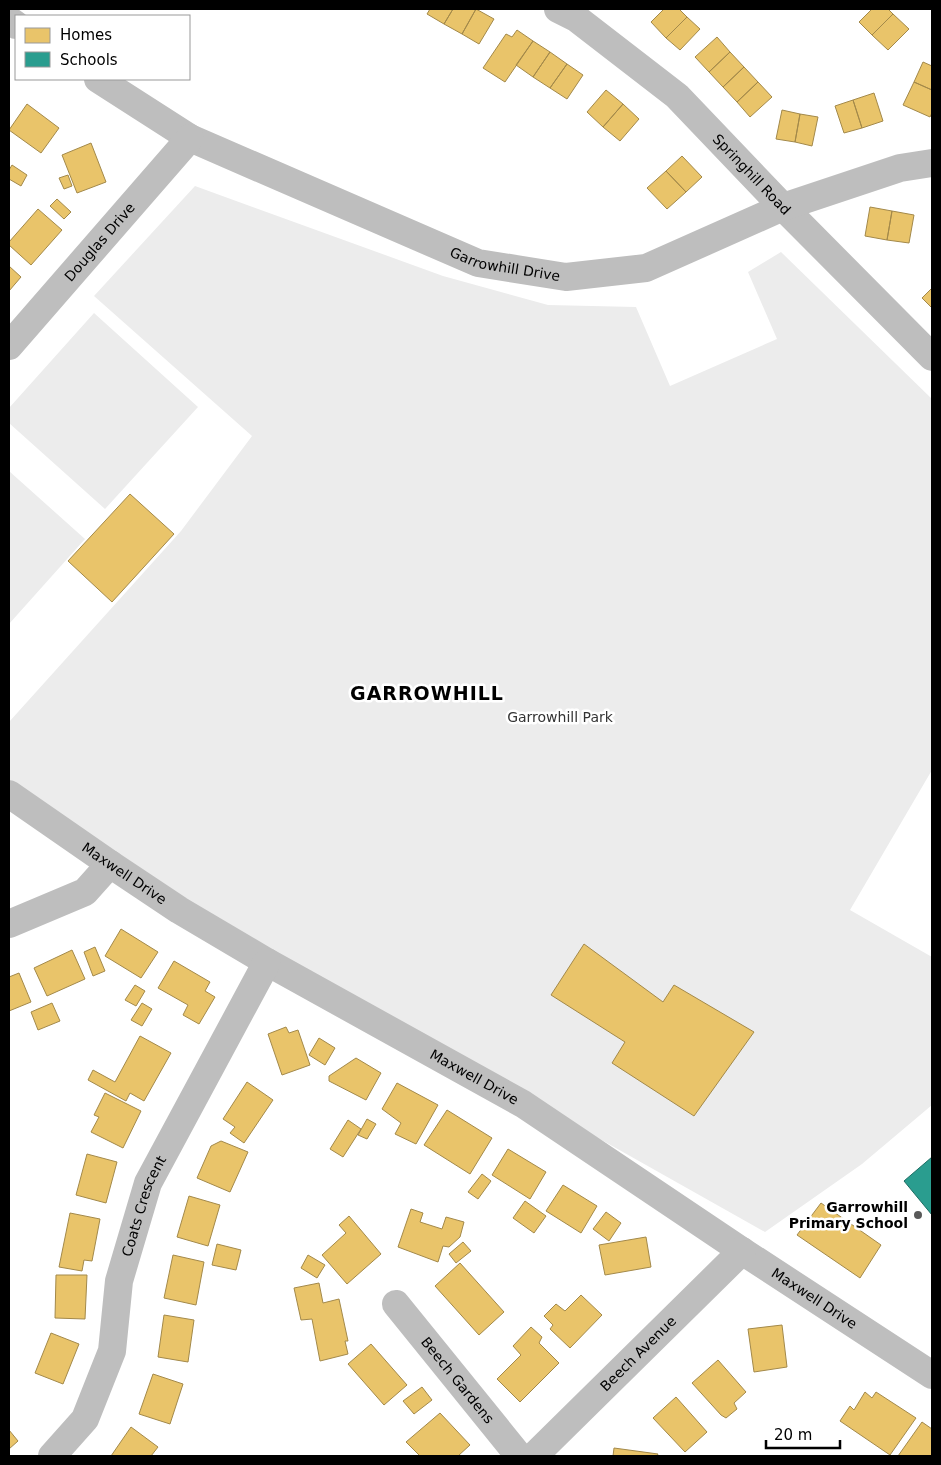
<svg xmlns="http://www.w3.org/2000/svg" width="941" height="1465" font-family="'DejaVu Sans',sans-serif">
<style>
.green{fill:#ececec}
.homes{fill:#e9c46a;stroke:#a3894a}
.schools{fill:#2a9d8f;stroke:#1d6e64}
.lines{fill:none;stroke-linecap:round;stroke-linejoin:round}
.street{stroke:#bebebe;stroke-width:28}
.poi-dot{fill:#595959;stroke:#fff;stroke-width:2}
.labels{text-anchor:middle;stroke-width:5;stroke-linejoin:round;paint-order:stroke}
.street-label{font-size:14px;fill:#000;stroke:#fff}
.park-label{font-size:14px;fill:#333;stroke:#fff}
.poi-label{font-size:14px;font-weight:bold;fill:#000;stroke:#fff;text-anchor:end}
.district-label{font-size:19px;font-weight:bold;letter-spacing:1px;fill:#000;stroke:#fff}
</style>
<rect width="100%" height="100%" fill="#fff"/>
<!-- green -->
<path class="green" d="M195,186l248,90 105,29 88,2 34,79 107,-47 -29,-67 33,-20 151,147v371l-82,140 82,47v148l-70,59 -97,68 -488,-275 -268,-172v-63l172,-191 71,-95 -158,-140z
M94,313l104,94 -93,102 -96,-86v-15z
M9,471l76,68 -76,85z"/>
<!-- homes -->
<path class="homes" d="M430,9h23l-9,15 -17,-10z
M453,9h23l-14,25 -18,-10z
M476,9l18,10 -15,25 -17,-10z
M664,9h15l8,8 -21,21 -15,-16z
M872,9h16l5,5 -21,21 -13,-13z
M893,14l16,15 -21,21 -16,-15z
M687,17l13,12 -20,21 -14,-12z
M517,30l16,11 -28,41 -22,-14 23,-34 6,3z
M717,37l13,15 -21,20 -14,-15z
M533,41l17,11 -17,25 -17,-12z
M550,52l17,12 -17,24 -17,-11z
M730,52l14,15 -21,20 -14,-15z
M923,62l9,4v24l-18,-8z
M567,64l16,11 -16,24 -17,-11z
M744,67l14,15 -21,20 -14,-15z
M758,82l14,15 -22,20 -13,-15z
M914,82l18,8v23l-2,4 -27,-12z
M606,90l17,14 -20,23 -16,-15z
M874,93l9,28 -21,7 -9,-28z
M853,100l9,28 -18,5 -9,-27z
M27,104l32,24 -18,25 -32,-23z
M623,104l16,15 -19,22 -17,-14z
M782,110l18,4 -5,28 -19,-3z
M800,114l18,3 -6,29 -17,-4z
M91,143l15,39 -29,11 -15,-38z
M682,156l20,21 -16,15 -20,-21z
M12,165l15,10 -6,11 -12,-7v-9z
M666,171l20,21 -19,17 -20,-21z
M68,175l4,11 -8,3 -5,-11z
M57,199l14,13 -7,7 -14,-13z
M870,207l22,4 -5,29 -22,-4z
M38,209l24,21 -31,35 -22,-20v-3z
M892,211l22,4 -5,28 -22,-3z
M9,266l12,11 -12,14z
M932,288v20l-10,-10z
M130,494l44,40 -62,68 -44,-41z
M121,929l37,23 -17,26 -36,-22z
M584,944l79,58 11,-17 80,47 -60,84 -82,-53 13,-21 -74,-47z
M95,947l10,24 -12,5 -9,-24z
M72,950l13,29 -38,17 -13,-28z
M174,961l36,21 -5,9 10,6 -16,27 -16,-9 5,-10 -30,-17z
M19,973l12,29 -22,9v-34z
M135,985l10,6 -9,15 -11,-6z
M52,1003l8,18 -22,9 -7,-18z
M142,1003l10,6 -10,17 -11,-6z
M286,1027l3,6 9,-3 12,35 -28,10 -14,-41z
M140,1036l31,17 -27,48 -14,-8 -4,8 -38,-21 5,-10 22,12z
M319,1038l16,10 -10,17 -16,-10z
M356,1058l25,15 -15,27 -37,-19v-5z
M247,1082l26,18 -29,43 -14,-10 5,-6 -12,-8z
M397,1083l41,22 -22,39 -21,-10 6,-11 -19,-14z
M105,1093l36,18 -18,37 -32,-16 8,-15 -5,-2z
M447,1110l45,28 -22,36 -46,-29z
M367,1119l9,5 -9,15 -9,-4z
M348,1120l13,9 -18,28 -13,-8z
M221,1141l27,11 -18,40 -33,-14 14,-32z
M508,1149l38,23 -16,27 -38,-24z
M87,1154l30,8 -11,41 -30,-8z
M482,1174l9,7 -13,18 -10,-7z
M563,1185l34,21 -16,27 -35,-22z
M189,1196l31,9 -12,41 -31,-9z
M525,1201l21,15 -12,17 -21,-15z
M821,1203l60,42 -21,33 -63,-43z
M411,1209l12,4 -3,9 22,7 4,-12 18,5 -4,15 -11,10 -6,-1 -5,16 -40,-15z
M606,1212l15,11 -12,18 -16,-12z
M70,1213l30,6 -8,42 -8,-1 -2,11 -23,-4z
M349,1216l32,38 -34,30 -25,-29 24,-22 -7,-8z
M646,1237l5,30 -46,8 -6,-30z
M463,1242l8,9 -15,12 -7,-9z
M217,1244l24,6 -5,20 -24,-5z
M173,1255l31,7 -8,43 -32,-7z
M308,1255l17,10 -8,13 -16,-10z
M460,1263l44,49 -25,23 -44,-49z
M56,1275h31l-2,44 -30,-1z
M319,1283l4,20 16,-4 9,42h-3l3,13 -28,7 -8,-42 -11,1 -7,-32z
M581,1295l21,20 -32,33 -20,-19 3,-4 -9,-9 12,-12 9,7z
M164,1315l30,5 -6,42 -30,-5z
M782,1325l5,42 -33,5 -6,-43z
M531,1327l11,10 -3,6 20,20 -39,39 -23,-23 24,-24 -8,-9z
M51,1333l28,11 -16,40 -28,-11z
M371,1344l36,41 -23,20 -36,-41z
M718,1360l28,32 -12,11 3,6 -11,9 -5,-3 -29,-32z
M153,1374l30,10 -13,40 -31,-10z
M422,1387l10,13 -18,14 -11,-13z
M865,1392l7,6 4,-6 40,26 -26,37 -50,-34 10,-15 4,4z
M676,1397l31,35 -22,20 -32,-34z
M440,1413l30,32 -12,11h-38l-14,-14z
M922,1422l10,7v27h-34z
M131,1427l27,20 -7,9h-40z
M9,1430l9,11 -9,8z
M614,1448l44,6 -1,2h-44z"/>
<!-- schools -->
<path class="schools" d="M932,1157v58l-28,-34z"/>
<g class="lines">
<!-- street -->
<g class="street">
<path id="s1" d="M558,9l18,9 101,78 106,111 149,150"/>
<path d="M9,20l7,5"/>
<path id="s2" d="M98,79l92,59 288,125 88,14 80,-9 137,-61 117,-39 32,-5"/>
<path id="s3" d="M9,346l181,-208"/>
<path id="s4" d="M9,794l101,70 69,46 88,52 256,142 219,147 190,124"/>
<path d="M9,924l76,-32 25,-28"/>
<path id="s5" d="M396,1304l123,152"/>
<path id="s6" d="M52,1456l33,-37 27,-68 7,-70 29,-98 119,-221"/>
<path id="s7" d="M534,1456l208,-205"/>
</g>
</g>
<!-- markers -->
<circle class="poi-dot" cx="918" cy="1215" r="5"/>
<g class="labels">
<!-- street labels -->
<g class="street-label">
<text dy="5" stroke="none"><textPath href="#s1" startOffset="256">Springhill Road</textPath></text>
<text dy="5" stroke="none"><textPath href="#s3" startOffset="138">Douglas Drive</textPath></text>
<text dy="5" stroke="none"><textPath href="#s2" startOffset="450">Garrowhill Drive</textPath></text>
<text dy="5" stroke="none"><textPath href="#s4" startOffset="140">Maxwell Drive</textPath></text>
<text dy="5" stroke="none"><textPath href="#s4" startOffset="545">Maxwell Drive</textPath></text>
<text dy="5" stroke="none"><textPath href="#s6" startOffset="272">Coats Crescent</textPath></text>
<text dy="5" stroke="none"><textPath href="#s4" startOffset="951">Maxwell Drive</textPath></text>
<text dy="5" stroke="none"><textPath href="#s7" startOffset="146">Beech Avenue</textPath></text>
<text dy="5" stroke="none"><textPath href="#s5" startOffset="98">Beech Gardens</textPath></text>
</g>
<!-- park labels -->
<g class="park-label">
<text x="560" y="722">Garrowhill Park</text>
</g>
<!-- poi labels -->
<g class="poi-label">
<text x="908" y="1212">Garrowhill<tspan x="908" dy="16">Primary School</tspan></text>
</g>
<!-- district labels -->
<g class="district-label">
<text x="427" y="700">GARROWHILL</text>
</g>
</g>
<!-- border -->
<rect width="941" height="1465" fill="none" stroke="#000000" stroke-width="20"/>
<!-- legend -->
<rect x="15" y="15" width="175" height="65" fill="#ffffff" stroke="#999999"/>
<rect x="25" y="28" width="25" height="15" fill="#e9c46a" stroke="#999999"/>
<text x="60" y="40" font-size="15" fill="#000000">Homes</text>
<rect x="25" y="52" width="25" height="15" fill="#2a9d8f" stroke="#999999"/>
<text x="60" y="65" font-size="15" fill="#000000">Schools</text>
<!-- scale -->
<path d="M766 1440v8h74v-8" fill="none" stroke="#000000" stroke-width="2.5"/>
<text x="774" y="1440" font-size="15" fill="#000000" stroke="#ffffff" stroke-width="4" paint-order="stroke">20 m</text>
</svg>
